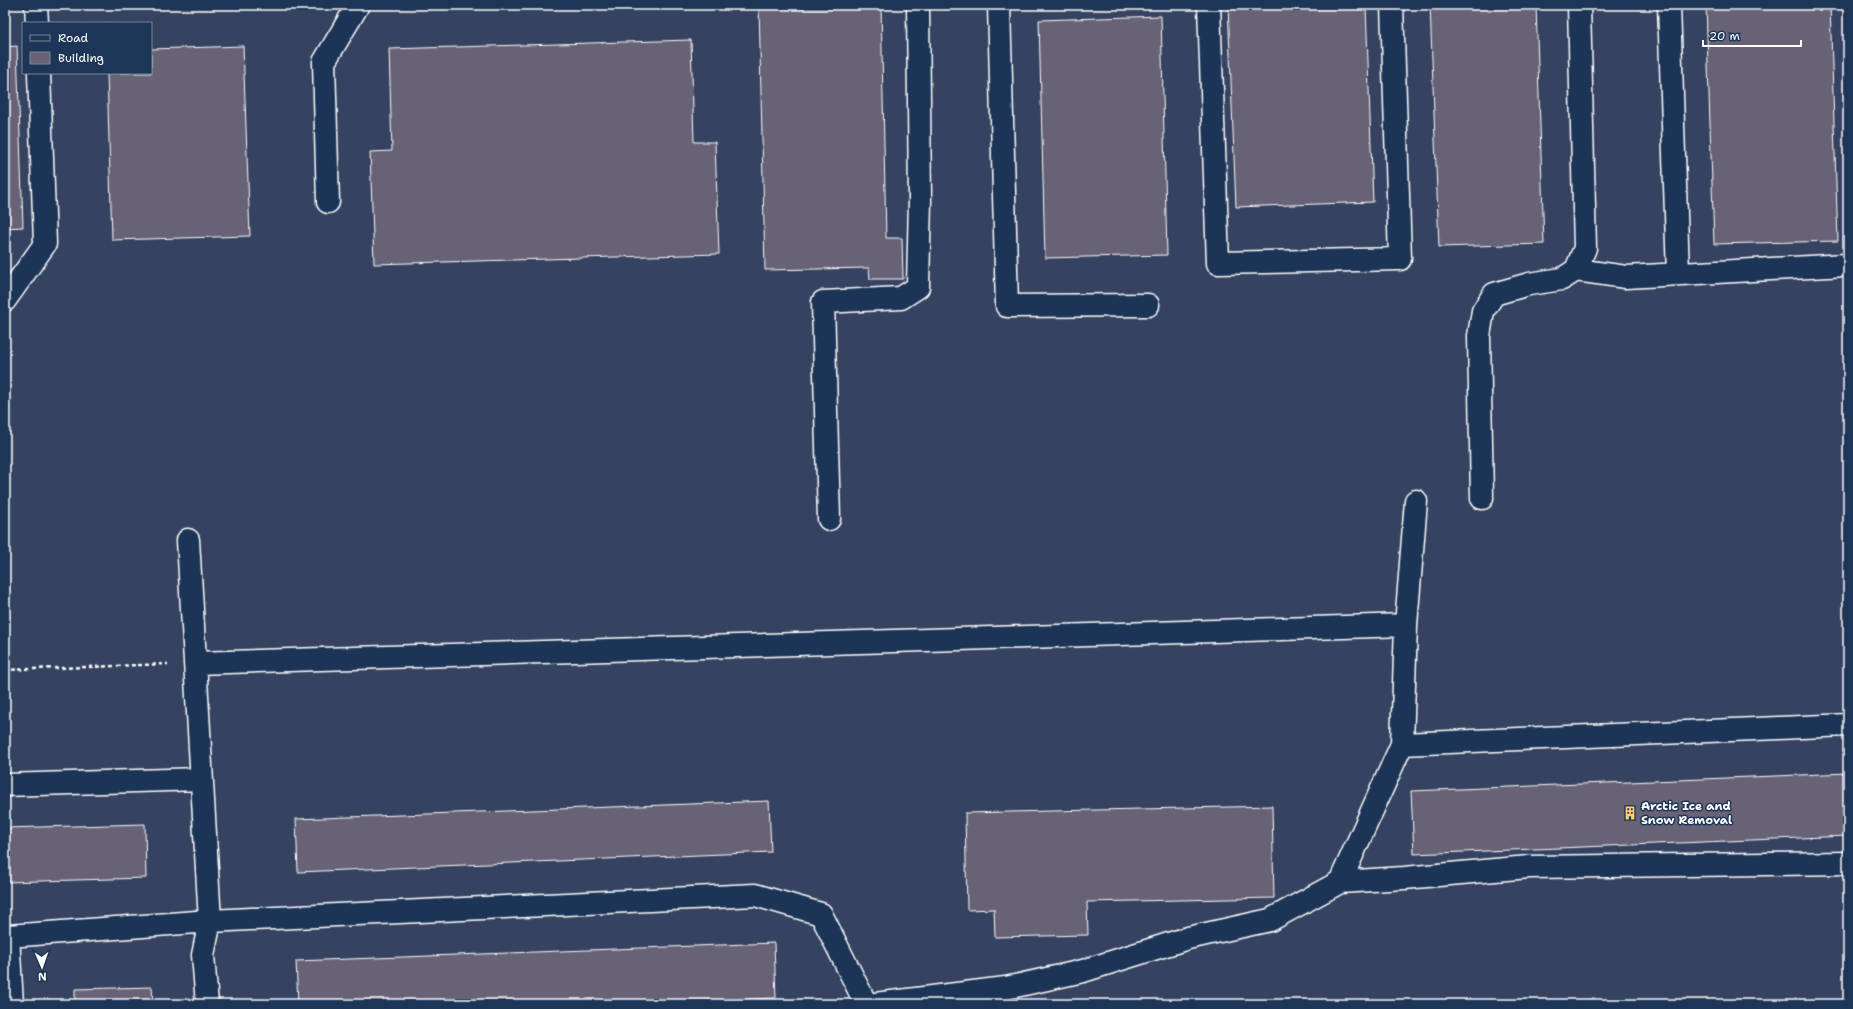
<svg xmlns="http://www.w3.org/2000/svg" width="1853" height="1009" font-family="'Shantell Sans',sans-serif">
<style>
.built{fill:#344261;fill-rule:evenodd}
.building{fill:#686277;stroke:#fff}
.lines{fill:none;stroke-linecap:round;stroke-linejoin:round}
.minor-casing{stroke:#fff;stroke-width:25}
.path{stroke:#fff;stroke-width:2.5;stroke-dasharray:4 3;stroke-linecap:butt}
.minor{stroke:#1d3557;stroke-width:22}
.labels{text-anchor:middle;stroke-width:3;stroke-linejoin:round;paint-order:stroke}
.poi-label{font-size:12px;font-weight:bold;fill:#fff;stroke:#1d3557;text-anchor:start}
</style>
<rect width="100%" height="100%" fill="#1d3557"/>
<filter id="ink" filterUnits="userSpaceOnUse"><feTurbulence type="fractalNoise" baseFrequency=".025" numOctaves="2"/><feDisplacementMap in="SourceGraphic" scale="8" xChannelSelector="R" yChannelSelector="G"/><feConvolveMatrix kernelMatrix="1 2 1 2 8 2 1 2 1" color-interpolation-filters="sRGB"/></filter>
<g filter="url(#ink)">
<!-- built -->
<path class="built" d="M5,5h1843v999h-1843zM23,23h128v50h-128z"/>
<!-- building -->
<path class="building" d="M759,5h122l5,233h16l1,41h-33l-1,-11 -104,2z
M1228,5h138l7,197 -137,5z
M1430,5h106l8,239 -105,3z
M1706,5h124l8,236 -124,3z
M1161,16l6,239 -122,3 -6,-238z
M691,40l3,102h21l4,112 -345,10 -4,-112 22,-1 -3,-102z
M17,46l6,181 -18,1v-181z
M243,46l7,190 -138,4 -5,-167h44v-24z
M1848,773v63l-434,18 -3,-63z
M769,801l2,51 -473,20 -2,-53z
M1272,806l2,92 -187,4 1,33 -93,2 -1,-28 -27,1 -2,-97z
M145,824l1,54 -141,4v-54z
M774,943l2,55 -153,6h-325l-2,-43z
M152,987l1,17h-78v-15z"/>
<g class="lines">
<!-- minor casing -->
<g class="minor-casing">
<path id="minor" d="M36,5l1,18
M999,5l8,301 141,-1
M1209,5l9,258 182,-4 -8,-254
M1669,5l9,269
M328,202l-4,-140 34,-57
M1576,270l50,7 220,-12
M5,300l40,-56 -6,-171
M1482,498l-3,-162 4,-25 11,-17 35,-10 33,-5 14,-9 9,-22 -6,-243
M829,519l-6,-217 78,-4 17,-11 2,-87 -2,-195
M195,663l1211,-38 10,-124
M1402,744l4,-119
M5,785l196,-6
M1340,882l62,-138 446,-19
M12,1004l-4,-68 202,-15 -22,-381
M207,1004l-4,-49 7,-34 545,-26 66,19 45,90
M875,1004l131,-16 77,-17 105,-33 82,-18 70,-38 64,-4 125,-11 319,-4"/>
</g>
<!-- path -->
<path class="path" d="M5,670l163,-6"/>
<!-- minor -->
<use href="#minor" class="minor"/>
</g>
</g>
<!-- icons -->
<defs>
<g id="building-bare" transform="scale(1.08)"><path d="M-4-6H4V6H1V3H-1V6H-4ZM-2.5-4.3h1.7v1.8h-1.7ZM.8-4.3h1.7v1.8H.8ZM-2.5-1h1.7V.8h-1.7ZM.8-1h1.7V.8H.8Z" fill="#ffd166" stroke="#1d3557" stroke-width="2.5" paint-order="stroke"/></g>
</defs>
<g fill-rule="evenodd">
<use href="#building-bare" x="1630" y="813"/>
</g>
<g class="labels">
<!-- poi labels -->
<g class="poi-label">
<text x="1641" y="810">Arctic Ice and<tspan x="1641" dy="14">Snow Removal</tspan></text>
</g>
</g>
<!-- margin -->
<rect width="1853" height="1009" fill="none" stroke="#1d3557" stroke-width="20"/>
<rect x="10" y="10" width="1833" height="989" fill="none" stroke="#fff" stroke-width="1.5" filter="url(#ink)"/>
<!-- legend -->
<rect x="22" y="22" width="130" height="52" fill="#1d3557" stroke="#77869a"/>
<rect x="30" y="35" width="20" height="6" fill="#1d3557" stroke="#77869a"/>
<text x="58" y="42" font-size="12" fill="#ffffff">Road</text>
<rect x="30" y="52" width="20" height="12" fill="#686277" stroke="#77869a"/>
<text x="58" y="62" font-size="12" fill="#ffffff">Building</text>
<!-- north arrow -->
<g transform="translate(42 967) rotate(178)" stroke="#1d3557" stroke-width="3" paint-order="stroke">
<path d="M0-3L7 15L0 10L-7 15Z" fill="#ffffff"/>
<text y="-6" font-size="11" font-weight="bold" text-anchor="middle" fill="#ffffff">N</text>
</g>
<!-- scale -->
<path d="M1703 40v6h98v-6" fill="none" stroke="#ffffff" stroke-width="2"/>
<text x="1709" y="40" font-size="12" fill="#ffffff" stroke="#1d3557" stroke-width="3" paint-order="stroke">20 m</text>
</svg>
